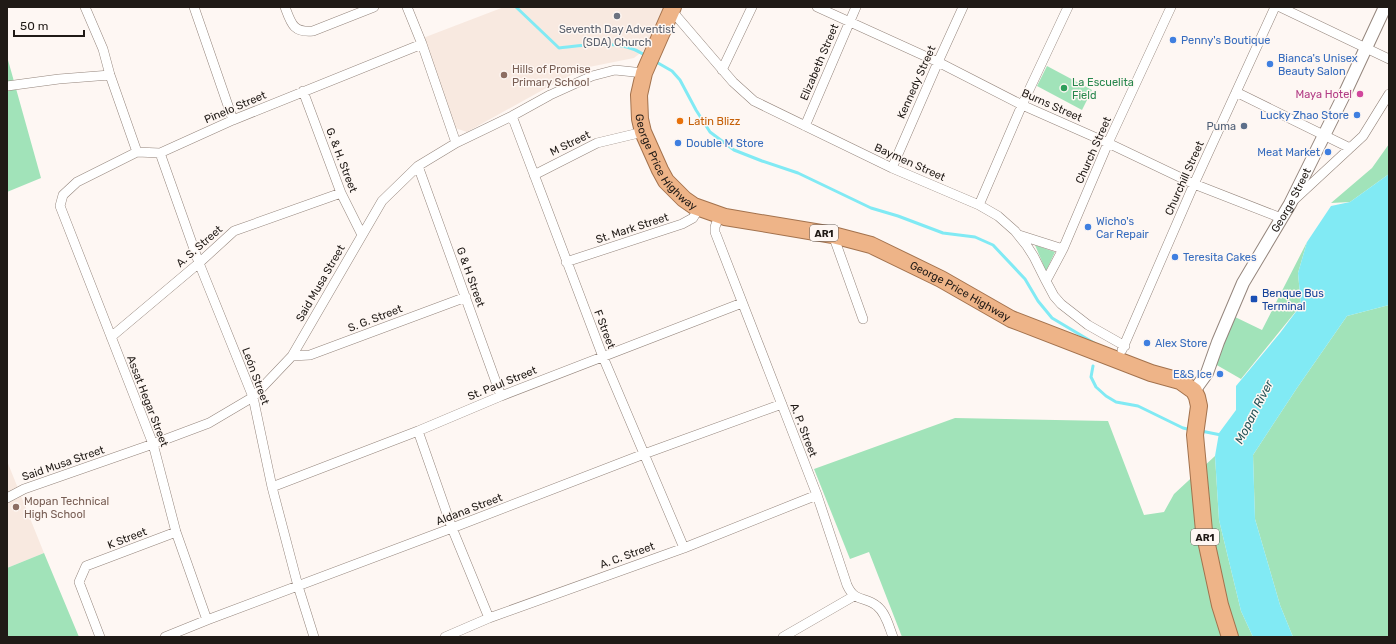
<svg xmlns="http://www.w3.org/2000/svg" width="1396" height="644" font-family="Rubik,sans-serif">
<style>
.built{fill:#f8e9e0}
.green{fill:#a1e3b9}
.water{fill:#81eaf4}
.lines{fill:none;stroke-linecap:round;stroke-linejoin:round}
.stream{stroke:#81eaf4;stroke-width:3}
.minor-casing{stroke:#94857c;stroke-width:10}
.tertiary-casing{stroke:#94857c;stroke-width:14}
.trunk-casing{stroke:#a3724d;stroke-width:18}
.minor{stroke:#fff;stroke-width:9}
.tertiary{stroke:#fff;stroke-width:12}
.trunk{stroke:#eeb488;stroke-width:16}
.worship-dot{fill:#6b7280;stroke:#fef7f3;stroke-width:1.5}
.shop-dot{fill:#3f7fe0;stroke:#fef7f3;stroke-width:1.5}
.education-dot{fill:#8d6e63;stroke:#fef7f3;stroke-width:1.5}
.leisure-dot{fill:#2e9e5b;stroke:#fef7f3;stroke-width:1.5}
.hotel-dot{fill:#d1479c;stroke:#fef7f3;stroke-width:1.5}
.food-dot{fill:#e8710a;stroke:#fef7f3;stroke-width:1.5}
.service-dot{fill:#5c6f8a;stroke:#fef7f3;stroke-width:1.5}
.transit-dot{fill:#1a4fb4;stroke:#fef7f3;stroke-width:1.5}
.labels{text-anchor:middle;stroke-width:3;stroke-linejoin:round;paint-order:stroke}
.shield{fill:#fef7f3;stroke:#635c58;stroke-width:1}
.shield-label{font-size:10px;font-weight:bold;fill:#201a16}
.worship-label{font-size:11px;fill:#5b616d;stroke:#fef7f3}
.shop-label{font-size:11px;fill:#366cbe;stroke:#fef7f3;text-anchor:start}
.street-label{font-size:11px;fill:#201a16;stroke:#fef7f3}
.education-label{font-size:11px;fill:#785e54;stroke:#fef7f3;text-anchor:start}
.leisure-label{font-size:11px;fill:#27864d;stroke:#fef7f3;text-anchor:start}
.hotel-label{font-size:11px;fill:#b23c85;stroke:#fef7f3;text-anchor:end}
.food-label{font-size:11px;fill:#c56008;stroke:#fef7f3;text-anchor:start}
.service-label{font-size:11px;fill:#4e5e75;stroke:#fef7f3;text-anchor:end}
.transit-label{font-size:11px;fill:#164399;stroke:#fef7f3;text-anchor:start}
.water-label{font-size:12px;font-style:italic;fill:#255458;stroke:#fef7f3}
</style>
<rect width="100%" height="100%" fill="#fef7f3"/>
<!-- built -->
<path class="built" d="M504,7h162l-22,43 -10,8 -45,9 -32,15 -90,50 -12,-4 -32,-90z
M7,461l37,92 -37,15z"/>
<!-- green -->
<path class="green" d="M8,60l33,118 -34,14v-131z
M1047,66l45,24 -10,20 -45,-24z
M1389,144v30l-39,28 -19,1 41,-35z
M1307,242l-9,31 3,32 -60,74 -26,-15 18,-48 29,14z
M1035,245l20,7 -9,19z
M1389,305v332h-96l-13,-32 -25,-86 -2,-64 44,-67 50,-72z
M955,418l153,3 36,94 20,-3 10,-18 41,-38 4,64 22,91 12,26h-351l-33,-85 -19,7 -36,-90z
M44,553l35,84h-72v-69z"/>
<!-- water -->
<path class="water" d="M1389,174v131l-42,11 -50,72 -44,67 2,64 25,86 13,32h-40l-12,-26 -22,-91 -4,-64 4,-23 17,-23v-24l44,-53 21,-28 -3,-32 9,-31 24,-36 19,-4z"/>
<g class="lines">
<!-- stream -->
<path class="stream" d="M516,7l43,41c27,-3 60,-9 84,6
M658,63l14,8 8,9 16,30 14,22 24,18 28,11 36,12 73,35 27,8 45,17 32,4 18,8 32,34 13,22 14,17 42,25
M1093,366l-2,11 5,10 10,9 10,6 22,4 45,22 9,2
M1201,431l20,4"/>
<!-- minor casing -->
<g class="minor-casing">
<path id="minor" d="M85,7l18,42 7,26 27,77
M194,7l39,113
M285,7c6,16 8,26 28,24l61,-24
M407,7l15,37 34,99
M817,7l121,55 84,43 86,38 86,41 87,34
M1280,7l109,52
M672,11l61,71 21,19 138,67 87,37 19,11 17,15 12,15 7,11 12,24 8,15 7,8 27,21 37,21
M722,70l30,-63
M7,86l52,-7 51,-4
M303,91l38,102 21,42
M1236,92l114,56
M512,116l91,241 81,191
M805,126l51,-119
M160,153l39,110 54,134 19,90 26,99 16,51
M418,166l83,230
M892,168l46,-106 25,-55
M534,175l63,-32 46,-11
M1295,199l68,-63 26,-42
M979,205l43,-100 46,-98
M719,216l-4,11v5l102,263 30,90c8,18 18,11 30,21 9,7 12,21 16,31
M833,235l30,84
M1019,235l44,14
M566,262l116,-38 11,-6 6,-10
M1046,281l17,-32 45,-106 63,-136
M111,337l88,-74 35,-32 107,-38
M1122,350l72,-166 81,-177
M292,356l18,-1 156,-58
M418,431l34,97 37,90
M272,487l146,-56 83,-35 241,-93
M7,498l17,-9 129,-45 56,-21 44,-26 39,-41 90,-155 36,-35 38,-23 56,-27 38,-21 42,-19 23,-6 29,3
M207,620l-31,-88 -23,-88 -93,-238 3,-11 14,-13 60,-30 23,1 73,-33 189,-76
M100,637l-21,-55 7,-16 90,-34
M165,637l42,-17 245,-92 192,-74 138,-50
M445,637l44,-19 195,-70 133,-53
M783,637l71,-41"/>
</g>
<!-- tertiary casing -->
<g class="tertiary-casing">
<g id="tertiary">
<path id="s1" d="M1194,391l13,-18 11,-31 25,-59 47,-79 55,-111 40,-86"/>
</g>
</g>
<!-- trunk casing -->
<g class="trunk-casing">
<g id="trunk">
<path id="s2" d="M673,7l-29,66 -5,22 1,24 3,13 17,38 6,11 18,18 10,7 31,11 108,18 38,10 70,34 70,40 140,54 29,8 14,10 3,6 2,9 -4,29 9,96 16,74 10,32"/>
</g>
</g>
<!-- minor -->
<use href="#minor" class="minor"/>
<!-- tertiary -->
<use href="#tertiary" class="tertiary"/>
<!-- trunk -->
<use href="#trunk" class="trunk"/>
</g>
<!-- markers -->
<circle class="worship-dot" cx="617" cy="16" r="4"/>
<g class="shop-dot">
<circle cx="1173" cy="40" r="4"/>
<circle cx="1270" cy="64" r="4"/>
<circle cx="1357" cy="115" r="4"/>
<circle cx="678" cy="143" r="4"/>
<circle cx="1328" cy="152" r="4"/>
<circle cx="1088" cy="227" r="4"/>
<circle cx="1175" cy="257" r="4"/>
<circle cx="1147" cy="343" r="4"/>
<circle cx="1220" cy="374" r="4"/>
</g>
<g class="education-dot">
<circle cx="504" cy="75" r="4"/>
<circle cx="16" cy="507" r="4"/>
</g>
<circle class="leisure-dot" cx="1064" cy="88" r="4"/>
<circle class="hotel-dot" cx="1360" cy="94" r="4"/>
<circle class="food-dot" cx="680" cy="121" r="4"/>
<circle class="service-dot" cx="1244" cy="126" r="4"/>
<rect class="transit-dot" x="1250" y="295" width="8" height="8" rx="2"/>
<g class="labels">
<!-- shield labels -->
<g class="shield">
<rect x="810" y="225" width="28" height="16" rx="3"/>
<rect x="1191" y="529" width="28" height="16" rx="3"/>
</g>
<g class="shield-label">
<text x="824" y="237">AR1</text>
<text x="1205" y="541">AR1</text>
</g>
<!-- worship labels -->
<g class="worship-label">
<text x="617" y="33">Seventh Day Adventist<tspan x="617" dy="13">(SDA) Church</tspan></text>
</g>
<!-- shop labels -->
<g class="shop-label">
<text x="1181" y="44">Penny's Boutique</text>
<text x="1278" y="62">Bianca's Unisex<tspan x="1278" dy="13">Beauty Salon</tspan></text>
<text x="1349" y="119" text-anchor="end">Lucky Zhao Store</text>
<text x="686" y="147">Double M Store</text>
<text x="1320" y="156" text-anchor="end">Meat Market</text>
<text x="1096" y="225">Wicho's<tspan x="1096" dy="13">Car Repair</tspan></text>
<text x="1183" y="261">Teresita Cakes</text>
<text x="1155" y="347">Alex Store</text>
<text x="1212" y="378" text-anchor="end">E&amp;S Ice</text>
</g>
<!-- street labels -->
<g class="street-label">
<text transform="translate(819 62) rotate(-67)" y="4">Elizabeth Street</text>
<text transform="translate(916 82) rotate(-66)" y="4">Kennedy Street</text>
<text transform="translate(1052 105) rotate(24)" y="4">Burns Street</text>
<text transform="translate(235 107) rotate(-23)" y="4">Pinelo Street</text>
<text transform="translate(570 143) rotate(-26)" y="4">M Street</text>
<text transform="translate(1093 150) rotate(-66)" y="4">Church Street</text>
<text dy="4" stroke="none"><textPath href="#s2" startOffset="170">George Price Highway</textPath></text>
<text transform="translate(342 160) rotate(69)" y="4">G. &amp; H. Street</text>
<text transform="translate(910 162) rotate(24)" y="4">Baymen Street</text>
<text transform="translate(1184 178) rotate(-66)" y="4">Churchill Street</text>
<text dy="4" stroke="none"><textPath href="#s1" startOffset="215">George Street</textPath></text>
<text transform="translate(632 228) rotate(-18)" y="4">St. Mark Street</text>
<text transform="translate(199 246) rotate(-41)" y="4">A. S. Street</text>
<text transform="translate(471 277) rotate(70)" y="4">G &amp; H Street</text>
<text transform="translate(320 283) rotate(-60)" y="4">Said Musa Street</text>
<text dy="4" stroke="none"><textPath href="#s2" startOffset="506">George Price Highway</textPath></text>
<text transform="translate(375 318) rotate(-21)" y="4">S. G. Street</text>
<text transform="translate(605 329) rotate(69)" y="4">F Street</text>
<text transform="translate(256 376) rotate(70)" y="4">León Street</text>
<text transform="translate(502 383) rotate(-22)" y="4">St. Paul Street</text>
<text transform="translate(148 401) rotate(69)" y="4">Assat Hegar Street</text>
<text transform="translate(804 430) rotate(69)" y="4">A. P. Street</text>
<text transform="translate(63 463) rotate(-19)" y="4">Said Musa Street</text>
<text transform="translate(469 509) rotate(-21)" y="4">Aldana Street</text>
<text transform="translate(127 538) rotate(-21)" y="4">K Street</text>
<text transform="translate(627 555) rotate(-20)" y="4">A. C. Street</text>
</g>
<!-- education labels -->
<g class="education-label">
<text x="512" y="73">Hills of Promise<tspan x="512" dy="13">Primary School</tspan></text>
<text x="24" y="505">Mopan Technical<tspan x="24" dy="13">High School</tspan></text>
</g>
<!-- leisure labels -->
<g class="leisure-label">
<text x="1072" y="86">La Escuelita<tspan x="1072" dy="13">Field</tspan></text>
</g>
<!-- hotel labels -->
<g class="hotel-label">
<text x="1352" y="98">Maya Hotel</text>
</g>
<!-- food labels -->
<g class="food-label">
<text x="688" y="125">Latin Blizz</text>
</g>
<!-- service labels -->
<g class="service-label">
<text x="1236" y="130">Puma</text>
</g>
<!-- transit labels -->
<g class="transit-label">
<text x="1262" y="297">Benque Bus<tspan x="1262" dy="13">Terminal</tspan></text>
</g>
<!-- water labels -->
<g class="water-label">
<text transform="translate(1254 412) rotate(-63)" y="4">Mopan River</text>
</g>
</g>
<!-- border -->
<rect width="1396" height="644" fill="none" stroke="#201a16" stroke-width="16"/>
<!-- scale -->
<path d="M14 30v6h70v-6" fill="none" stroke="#201a16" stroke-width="2"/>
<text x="20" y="30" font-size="12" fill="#201a16" stroke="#fef7f3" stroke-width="3" paint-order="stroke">50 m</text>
</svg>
